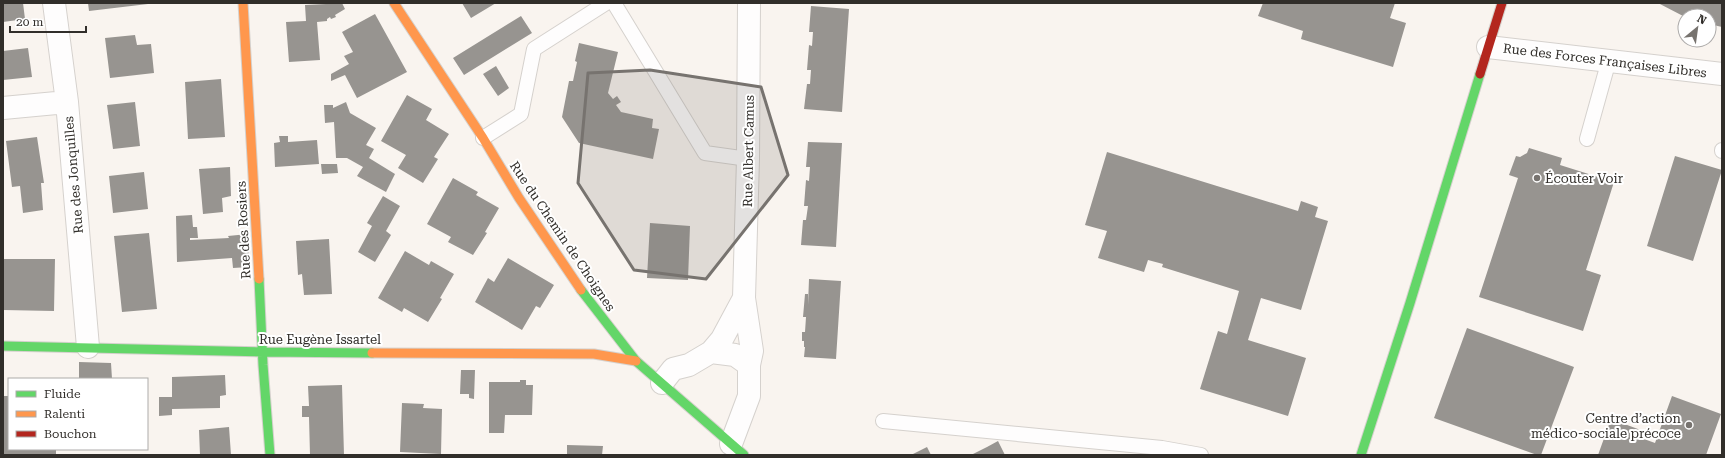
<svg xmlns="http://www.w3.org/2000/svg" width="1725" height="458" font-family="'Roboto Serif',serif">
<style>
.building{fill:#979490}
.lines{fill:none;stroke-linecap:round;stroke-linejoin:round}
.lane-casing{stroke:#d5d1cd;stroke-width:16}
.street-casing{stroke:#d5d1cd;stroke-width:24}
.fast-casing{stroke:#d5d1cd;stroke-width:11}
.slow-casing{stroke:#d5d1cd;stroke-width:11}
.jam-casing{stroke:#d5d1cd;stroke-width:11}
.lane{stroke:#fefdfd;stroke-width:14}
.street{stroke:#fefdfd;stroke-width:22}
.fast{stroke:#63d668;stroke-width:9}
.slow{stroke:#ff974d;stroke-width:9}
.jam{stroke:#b3261e;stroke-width:9}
.marked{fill:#77736f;fill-opacity:0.2;stroke:#77736f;stroke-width:3;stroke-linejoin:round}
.poi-dot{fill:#77736f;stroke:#fff;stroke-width:1.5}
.labels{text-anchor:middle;stroke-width:4;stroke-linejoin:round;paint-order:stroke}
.street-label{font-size:13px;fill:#312e2a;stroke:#fff}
.poi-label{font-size:13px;fill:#312e2a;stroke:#fff;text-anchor:start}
</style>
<rect width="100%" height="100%" fill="#f9f4ef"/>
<!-- building -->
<path class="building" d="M3,3h20l2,16 -22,3z
M88,3h60v1l-59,7z
M326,3h16l3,6 -10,6 1,2 -5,2 -1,-2 -3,2v2l-10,1 3,38 -31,2 -3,-40 20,-1 -1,-16 21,-1z
M462,3h34l-25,15z
M1263,3h132l-5,15 16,5 -13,44 -92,-28 2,-8 -45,-15z
M1658,3h64v24l-13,-3v-8h-24v1z
M811,6l38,3 -7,103 -38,-3 3,-25h3l1,-14h-4l2,-25 3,1 1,-14h-4z
M375,14l32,58 -50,26 -12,-23 -14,6v-7l18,-10 -5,-8 9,-4 -11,-20z
M521,16l11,17 -68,42 -11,-17z
M135,35l2,10 14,-1 3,29 -44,5 -5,-40z
M579,43l39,9 -10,41 5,6 4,-3 4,6 -5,3 5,7 32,7 -1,9 7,1 -6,30 -74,-16 -17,-26 7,-36h4l4,-19 -2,-1z
M28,48l4,29 -29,3v-29z
M496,66l13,22 -11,8 -15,-22z
M221,79l4,58 -37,2 -3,-57z
M407,95l25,14 -6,11 23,14 -15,23 4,2 -15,24 -25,-15 8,-13 -25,-14z
M135,102l5,44 -27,3 -6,-44z
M346,102l4,11 26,15 -10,17 8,4 -5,9 26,16 -9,18 -29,-16 6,-9 -16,-9h-11l-2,-36 -9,1 -1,-18h9v3z
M279,136h9v6l29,-2 2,24 -44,3 -1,-24 6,-1z
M37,137l7,46h-3l2,27 -20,3 -3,-27 -8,1 -6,-46z
M808,142l34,1 -6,104 -35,-2 2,-25h3l2,-14h-4l2,-26 3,1 1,-14h-4z
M1529,148l33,10 -2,7 54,17 -28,88 15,5 -18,56 -104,-34 39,-119 -9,-3 7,-19 4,1 7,-4z
M1107,152l191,59 3,-10 17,6 -3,10 13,4 -27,89 -40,-12 -13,42 58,18 -18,58 -88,-27 18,-58 9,3 12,-43 -77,-24 1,-3 -15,-4 -4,12 -46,-14 9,-27 -22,-6z
M1675,156l47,14 -29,91 -46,-15z
M321,164h16l1,9 -16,1z
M230,167l1,29 -9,2 1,14 -20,2 -4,-45z
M144,172l4,37 -35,4 -4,-37z
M453,178l25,14 -2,3 23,13 -14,24 2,1 -14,22 -25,-13 3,-5 -24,-13z
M383,196l17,10 -14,25 5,4 -16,27 -17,-10 14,-26 -5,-3z
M192,215l1,12h4l1,11h-8v2l39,-2 -1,-2 20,-2 1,33 -16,1 -1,-10 -55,4 -1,-46z
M650,223l40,3 -2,54 -41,-2z
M149,233l8,76 -35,3 -8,-76z
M329,239l3,55 -28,1 -2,-21 -4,1 -2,-34z
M405,251l24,14 2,-4 23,13 -14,24 2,1 -14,23 -24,-14 -2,4 -24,-14z
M508,258l46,27 -14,23 -4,-2 -14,24 -47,-28 13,-24 6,4z
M3,259h52l-1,52 -51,-1z
M809,279l32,2 -5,78 -32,-2 1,-10h-1v-6h-2v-9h3l1,-15h-3l2,-23h3v11z
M1467,328l107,39 -33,88h-4l-103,-37z
M79,362l32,1 1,16h-33z
M461,370h14l-1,29 -5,-1v-4h-9z
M225,375l1,20 -6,1v12l-48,1v6l-13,1v-19h13v-20z
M520,380h6v5h7l-1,30h-27l-1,18h-15v-51h31z
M342,385l2,70h-34l-1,-38h-7v-11h7l-1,-20z
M3,396h6v53h47v6h-53z
M1672,396l49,18 -15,41h-108l13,-36 35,13 -2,7 11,4z
M402,403l22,1 -1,4 19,1 -1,45 -41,-2z
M229,427l2,28h-31l-1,-25z
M998,441l7,14h-34l16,-8z
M567,445l36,1 -1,9h-35z
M927,447l4,8h-20z"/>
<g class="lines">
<!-- lane casing -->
<g class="lane-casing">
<path id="lane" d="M614,3l91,150 43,6
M483,138l38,-24 13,-65 72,-46
M1587,139l22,-79
M1722,151v-1
M883,421l279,27 39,7"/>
</g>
<!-- street casing -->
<g class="street-casing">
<path id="street" d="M54,3l13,99 21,245
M1488,47l234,27
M3,108l64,-6
M711,352l24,3 14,10
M662,383l11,-14 16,-4 22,-13 11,-13 22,-41
M731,444l18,-48v-31l3,-14 -8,-53 4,-139 1,-156"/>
</g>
<!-- fast casing -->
<g class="fast-casing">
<path id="fast" d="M259,279l4,86 7,90
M581,290l55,71 108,94
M3,346l260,6 109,1
M1361,455l49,-152 70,-229"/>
</g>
<!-- slow casing -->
<g class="slow-casing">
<path id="slow" d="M243,3l16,276
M394,3l89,135 36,60 62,92
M372,353l222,1 42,7"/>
</g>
<!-- jam casing -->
<g class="jam-casing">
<path id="jam" d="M1480,74l22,-71"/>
</g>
<!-- lane -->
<use href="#lane" class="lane"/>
<!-- street -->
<use href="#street" class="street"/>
<!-- fast -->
<use href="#fast" class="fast"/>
<!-- slow -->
<use href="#slow" class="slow"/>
<!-- jam -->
<use href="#jam" class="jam"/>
</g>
<!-- marked area -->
<path class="marked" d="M650,70l111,17 27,88 -82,104 -72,-9 -56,-87 10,-110z"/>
<!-- markers -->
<g class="poi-dot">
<circle cx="1537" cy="178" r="4"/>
<circle cx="1689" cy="425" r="4"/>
</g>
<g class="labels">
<!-- street labels -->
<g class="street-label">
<text transform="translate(1605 60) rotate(7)" y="5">Rue des Forces Françaises Libres</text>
<text transform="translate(748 151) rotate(-89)" y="5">Rue Albert Camus</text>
<text transform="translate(73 175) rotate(-95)" y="5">Rue des Jonquilles</text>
<text transform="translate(243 230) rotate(-93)" y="5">Rue des Rosiers</text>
<text transform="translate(563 236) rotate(56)" y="5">Rue du Chemin de Choignes</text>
<text x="320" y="344">Rue Eugène Issartel</text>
</g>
<!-- poi labels -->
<g class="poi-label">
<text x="1545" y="183">Écouter Voir</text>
<text x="1681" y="423" text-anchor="end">Centre d’action<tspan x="1681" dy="15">médico-sociale précoce</tspan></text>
</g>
</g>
<!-- border -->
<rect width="1725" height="458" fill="none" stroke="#312e2a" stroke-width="8"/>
<!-- legend -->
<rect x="8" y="378" width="140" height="72" fill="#ffffff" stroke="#adabaa"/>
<rect x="16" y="391" width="20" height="6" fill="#63d668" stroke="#adabaa"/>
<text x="44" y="398" font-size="12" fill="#312e2a">Fluide</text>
<rect x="16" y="411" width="20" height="6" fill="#ff974d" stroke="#adabaa"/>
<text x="44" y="418" font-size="12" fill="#312e2a">Ralenti</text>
<rect x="16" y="431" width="20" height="6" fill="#b3261e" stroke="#adabaa"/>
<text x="44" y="438" font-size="12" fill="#312e2a">Bouchon</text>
<!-- north arrow -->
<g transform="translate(1697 28) rotate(29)"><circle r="19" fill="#ffffff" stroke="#adabaa"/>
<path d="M0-3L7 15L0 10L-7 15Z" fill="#77736f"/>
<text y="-6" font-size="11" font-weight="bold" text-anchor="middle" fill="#312e2a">N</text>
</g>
<!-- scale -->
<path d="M10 26v6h76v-6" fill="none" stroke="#312e2a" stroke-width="2"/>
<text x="16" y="26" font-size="12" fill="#312e2a" stroke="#ffffff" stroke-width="3" paint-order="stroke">20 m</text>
</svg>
